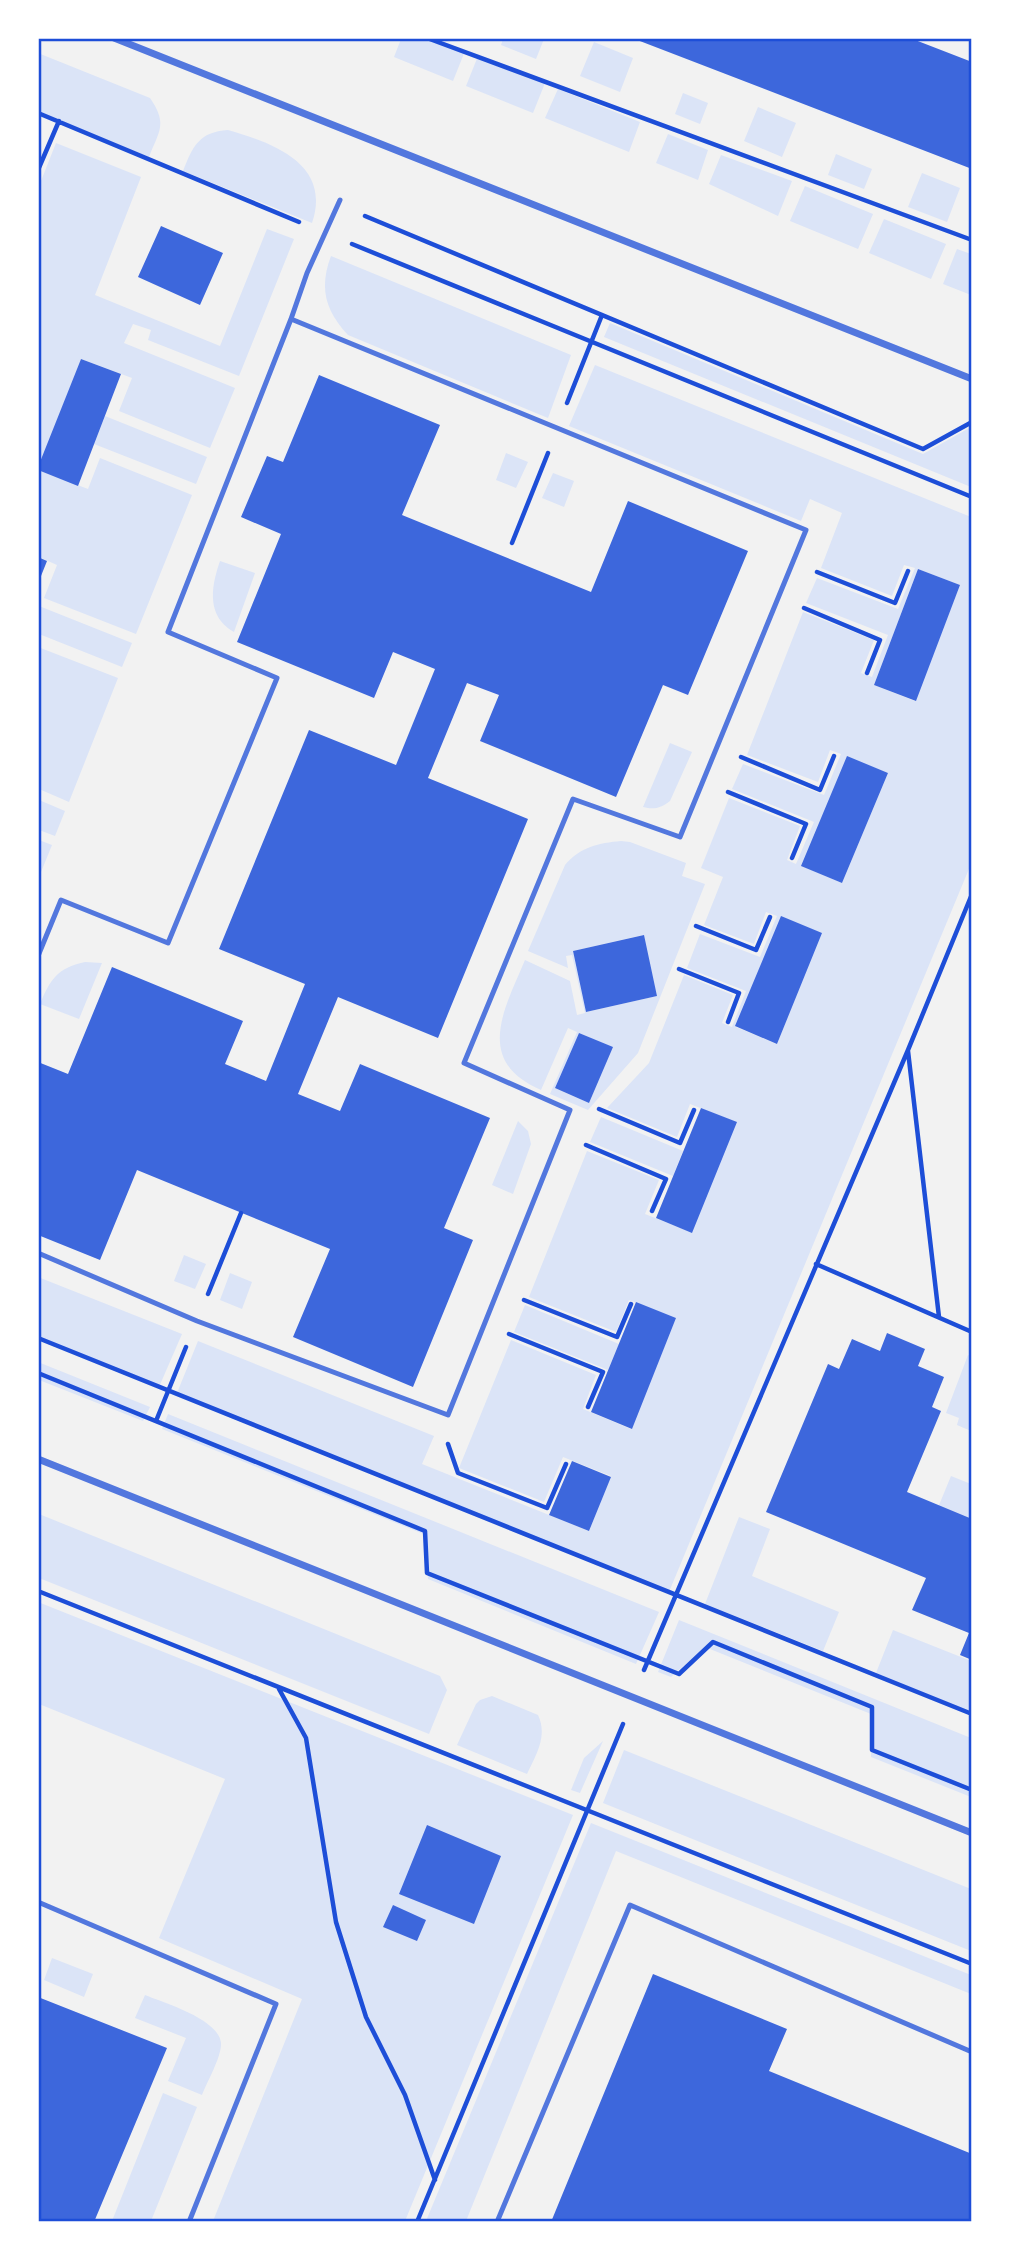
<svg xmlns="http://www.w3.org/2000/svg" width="1010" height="2260" font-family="'Exo 2',sans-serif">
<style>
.green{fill:#dbe4f7;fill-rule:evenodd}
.building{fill:#3d67dc}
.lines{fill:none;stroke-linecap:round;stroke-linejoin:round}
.path{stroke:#1d4ed8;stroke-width:4.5}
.service{stroke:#5277de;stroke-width:5}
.minor{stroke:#5277de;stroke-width:7}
.neatline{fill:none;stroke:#1d4ed8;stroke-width:2.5}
</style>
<rect width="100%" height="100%" fill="#f2f2f2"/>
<!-- green -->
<path class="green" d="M401,39h33l31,12 -12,30 -59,-24z
M503,39v-1l41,1 -8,20 -35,-14z
M594,42l39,16 -13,34 -40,-16z
M38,53l112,45c18,26 9,33 -1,59l-110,-45z
M478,56l67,27 -12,30 -67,-27z
M558,89l82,33 -11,30 -84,-34z
M683,93l25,10 -8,21 -25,-10z
M758,107l38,16 -14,34 -38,-16z
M228,130c45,13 104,34 84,93l-129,-52c10,-25 16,-39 45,-41z
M668,134l40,16 -10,30 -42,-17z
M56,143l85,34 -46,118 125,51 47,-117 27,10 -55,137 -91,-36 3,-10 -18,-6 -9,19 111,45 -25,60 -91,-37 13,-33 -51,-19 -42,108v-281z
M836,154l36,15 -8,20 -36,-14z
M721,155l71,26 -14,35 -69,-32z
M922,173l38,15 -13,34 -39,-15z
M805,186l68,28 -15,35 -68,-28z
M884,219l62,25 -15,35 -62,-26z
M957,249l14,5v41l-28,-11z
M331,256l240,99 -23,63 -200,-83c-23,-25 -29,-47 -17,-79z
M610,323l313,131 48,-27v60l-367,-150z
M595,365l376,152v347l-302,728 -492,-199 21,-52 236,95 -12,28 167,67 22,-55 -48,-19 -19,45 -85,-34 52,-128 85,35 -13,34 48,20 45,-111 -47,-18 -13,32 -87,-35 58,-146 72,29 -14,34 46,18 45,-110 -46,-18 -13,33 -70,-29 42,-45 35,-88 49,20 -11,28 10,4 14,-36 -59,-23 13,-34 60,23 17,-41 -11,-4 -12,32 -50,-19 19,-48 -22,-9 28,-70 71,28 -13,34 9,4 18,-42 -82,-33 11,-25 81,31 17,-41 -11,-4 -12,32 -71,-27 56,-143 71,28 -13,33 11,4 16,-42 -82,-32 11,-25 81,31 17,-41 -11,-3 -12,31 -71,-28 21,-55 -32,-14 -9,22 -232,-95zM918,569l42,16 -45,116 -41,-16zM847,757l41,16 -46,110 -40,-17zM781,917l40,16 -44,111 -41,-17z
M105,416l102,41 -11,27 -102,-40z
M506,453l22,9 -12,26 -20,-8z
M100,458l92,37 -56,139 -92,-36 13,-33 -18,-8 -1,-87 50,19z
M553,473l21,8 -10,26 -22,-9z
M220,561l35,12 -21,59c-28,-16 -23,-45 -14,-71z
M39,606l93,37 -10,24 -83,-33z
M38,647l80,31 -49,124 -30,-13z
M670,743l22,9 -22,49c-9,7 -16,9 -27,6z
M39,800l26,11 -10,25 -16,-6z
M39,840l13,5 -13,32z
M621,841l9,1 56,21 -4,13 23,8 -67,169 -50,57 -38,-16 27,-62 -9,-4 -27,62c-67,-29 -37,-80 -16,-130l45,21 7,34 8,-2 -13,-58 -6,1 2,12 -40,-17 37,-86c15,-18 34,-22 56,-24zM643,935l14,61 -71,16 -13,-61zM579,1033l33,14 -23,56 -34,-15z
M85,962l17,1 -23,56 -39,-15c10,-24 17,-36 45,-42z
M601,1117l82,34 -10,25 -83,-34z
M518,1121l10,10 3,13 -18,50 -21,-9z
M184,1255l22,9 -11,25 -21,-8z
M230,1273l22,9 -10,27 -22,-9z
M38,1277l144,57 -23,53 -120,-47z
M525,1305l94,39 -11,26 -94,-38z
M968,1355l4,2 -1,74 -14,-6 2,-7 -13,-5z
M38,1362l112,45 -7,14 -104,-41z
M168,1414l491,198 -23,52 -208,-85 -2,-44 -264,-106z
M951,1476l20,8v41l-34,-15z
M39,1514l401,162 7,14 -18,44 -390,-156z
M739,1517l31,12 -18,47 87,36 -16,39 -118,-47z
M38,1602l535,213 -168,406h-192l89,-222 -143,-61 66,-159 -186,-75z
M679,1620l292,118v59l-100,-40v-43l-166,-67 -34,30 -13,-5z
M893,1630l78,31v51l-95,-39z
M492,1696l46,19c10,21 -2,40 -11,59l-70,-29 19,-41 4,-4z
M603,1741l-23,52 -9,-3 13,-32z
M624,1750l347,139v62l-368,-148z
M591,1823l380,152v19l-355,-143 -150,370h-40z
M52,1958l41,16 -9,23 -40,-17z
M145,1995c19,8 74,24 76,48 1,13 -14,39 -19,52l-34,-14 18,-43 -51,-20z
M163,2093l34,14 -46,114h-39z"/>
<!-- building -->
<path class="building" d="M632,38h278l62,24v107z
M161,226l62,27 -23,52 -62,-28z
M81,359l40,15 -43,112 -40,-16v-3z
M319,375l121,50 -38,90 189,77 37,-91 120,50 -60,144 -25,-10 -47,112 -136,-56 19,-46 -32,-12 -39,95 100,41 -90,219 -100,-41 -40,97 42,17 20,-47 130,54 -46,110 29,12 -60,147 -120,-50 37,-88 -193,-79 -37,90 -62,-25v-173l30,12 44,-107 131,54 -18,43 41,17 39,-97 -86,-35 90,-219 87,35 39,-96 -42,-17 -19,46 -137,-56 44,-108 -40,-17 26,-61 16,6z
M38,557l9,4 -8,20h-1z
M918,569l42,16 -44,116 -42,-16z
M847,756l41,17 -46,110 -41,-17z
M781,916l41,17 -45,111 -42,-18z
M644,935l13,61 -71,16 -13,-61z
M579,1033l34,14 -24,56 -34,-15z
M701,1108l36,14 -45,111 -36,-15z
M636,1302l40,16 -44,111 -41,-17z
M887,1333l38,16 -7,17 26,11 -12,30 9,4 -34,81 65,27v141l-12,-5 9,-22 -57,-23 14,-32 -160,-66 62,-148 11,5 13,-30 28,12z
M572,1461l39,16 -22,54 -40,-16z
M427,1825l74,31 -27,68 -75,-30z
M393,1905l33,15 -9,21 -34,-14z
M653,1974l134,55 -18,42 203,83v68h-421z
M38,1997l129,51 -73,174h-56z"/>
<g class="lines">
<!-- path -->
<path class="path" d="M427,38l545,202
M38,113l261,109
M38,170l21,-49
M365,216l558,233 49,-27
M352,244l620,253
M567,403l35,-88
M512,543l36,-90
M817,572l78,31 13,-32
M804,608l76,32 -13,33
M741,757l79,33 14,-34
M728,792l78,32 -14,34
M696,926l60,24 14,-33
M679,969l60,24 -11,29
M908,1051l31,266
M599,1109l81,34 14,-33
M586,1145l80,34 -14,32
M816,1264l156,68
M208,1294l33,-81
M524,1300l93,37 14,-33
M509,1334l94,38 -15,35
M38,1338l934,376
M38,1373l387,158 2,42 252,101 34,-32 159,65v43l100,40
M156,1421l30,-74
M448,1444l10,29 89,35 19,-44
M38,1591l934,373
M644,1670l264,-620 64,-156
M279,1689l27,49 30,184 30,95 39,78 30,85
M417,2222l206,-498"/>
<!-- service -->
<path class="service" d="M291,319l16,-46 33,-73
M38,956l23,-56 107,43 109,-265 -109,-46 123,-313 515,211 -126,307 -107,-38 -109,264 106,47 -122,305 -251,-94 -159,-68
M38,1902l238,102 -87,218
M497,2222l133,-317 342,147"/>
<!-- minor -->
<path class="minor" d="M114,38l858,341
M38,1459l934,374"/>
</g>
<!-- border -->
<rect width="1010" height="2260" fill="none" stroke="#ffffff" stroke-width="80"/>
<rect x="40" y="40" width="930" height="2180" class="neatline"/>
</svg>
